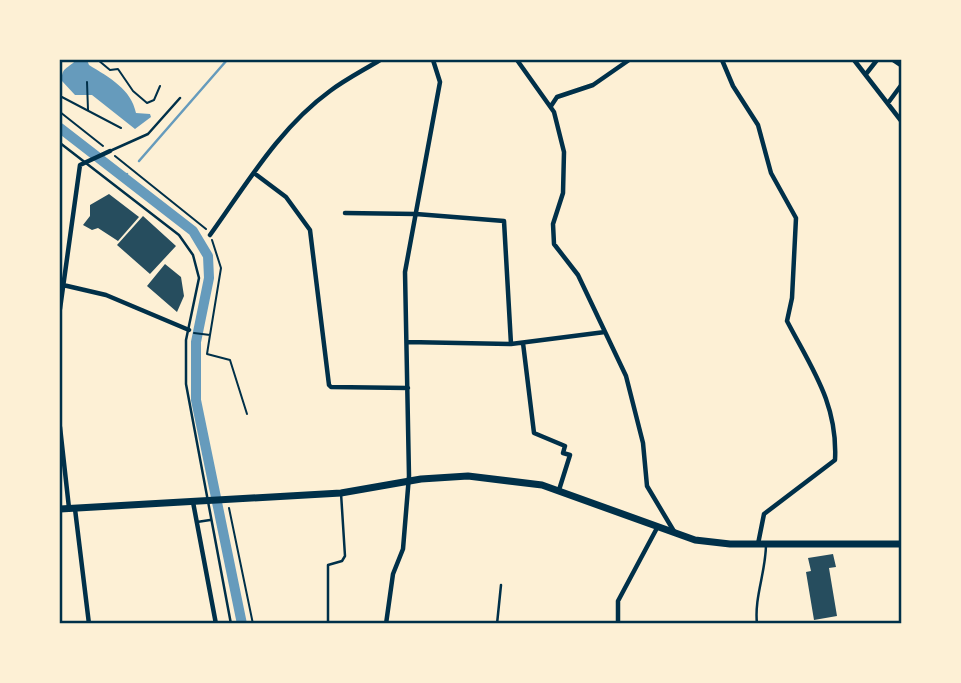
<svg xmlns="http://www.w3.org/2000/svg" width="961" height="683" font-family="Figtree,sans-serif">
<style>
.water{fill:#669bbc}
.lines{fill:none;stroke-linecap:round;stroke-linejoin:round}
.stream{stroke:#669bbc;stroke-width:2.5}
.canal{stroke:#669bbc;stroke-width:10}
.building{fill:#264d5e}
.path{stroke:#003049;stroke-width:2}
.service{stroke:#003049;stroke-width:2.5}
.minor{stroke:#003049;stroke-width:4.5}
.trunk{stroke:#003049;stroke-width:7}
.neatline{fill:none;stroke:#003049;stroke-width:2.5}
</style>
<rect width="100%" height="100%" fill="#fdf0d5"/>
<!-- water -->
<path class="water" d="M76,60h11l2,5c21,13 42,24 47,48l14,1 1,3 -16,12 -43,-34h-17l-13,-14c-1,-14 6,-12 14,-21z"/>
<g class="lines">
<!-- stream -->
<path class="stream" d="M139,161l88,-101
M124,178l3,-4"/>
<!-- canal -->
<path class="canal" d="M60,128l133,103 15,25 1,22 -13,64v58l46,224"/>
</g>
<!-- building -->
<path class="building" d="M109,194l30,23 -21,24 -20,-13 -6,2 -9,-5 7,-9v-11z
M143,216l33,30 -26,28 -33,-29z
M165,264l16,13 3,19 -7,16 -30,-26z
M833,554l3,13 -7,1 8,48 -23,4 -8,-48 5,-1 -3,-13z"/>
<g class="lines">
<!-- path -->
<path class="path" d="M98,60l12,10 8,-1 15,22 14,12 7,-3 6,-14
M60,62l2,-2
M87,82l1,28
M60,96l61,32
M60,112l43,34
M115,156l91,73
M194,333l16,2 11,-67 -9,-28
M210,335l-3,19 23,6 17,54
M229,508l24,116"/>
<!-- service -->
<path class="service" d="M60,143l119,92 14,20 6,23 -13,62v44l45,240
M110,151l38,-17 32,-36
M197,522l13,-2
M328,624v-59l14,-4 3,-5 -4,-63
M497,624l4,-39
M757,624c-3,-27 9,-52 9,-80"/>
<!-- minor -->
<path class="minor" d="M517,60l37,52 10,40 -1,41 -10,31 1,20 24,31 48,101 17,67 4,43 28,47
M722,60l11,26 25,39 13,48 25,45 -4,80 -5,23c25,48 51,83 48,139l-71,54 -6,30
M854,60l48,62
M893,60l9,6
M866,74l11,-14
M888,103l14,-19
M551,106l6,-9 36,-12 36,-25
M254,173l32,24 24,33 19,155 2,2 77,1
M345,213l71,1 88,7 7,123
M210,235c36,-50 69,-107 120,-144 16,-12 34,-21 50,-31
M63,285l43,10 83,35
M60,309l20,-144 30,-14
M407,342l104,2 94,-12
M523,343l11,90 31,13 -2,7 7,2 -11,35
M60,427l9,81
M193,502l23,122
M75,509l14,115
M386,624l7,-50 10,-25 6,-73 -4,-204 35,-190 -7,-22
M618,624v-23l39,-73"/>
<!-- trunk -->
<path class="trunk" d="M60,509l281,-16 80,-14 47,-3 74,9 153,55 35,4h172"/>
</g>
<!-- border -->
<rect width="961" height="683" fill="none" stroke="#fdf0d5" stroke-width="122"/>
<rect x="61" y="61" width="839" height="561" class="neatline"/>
</svg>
